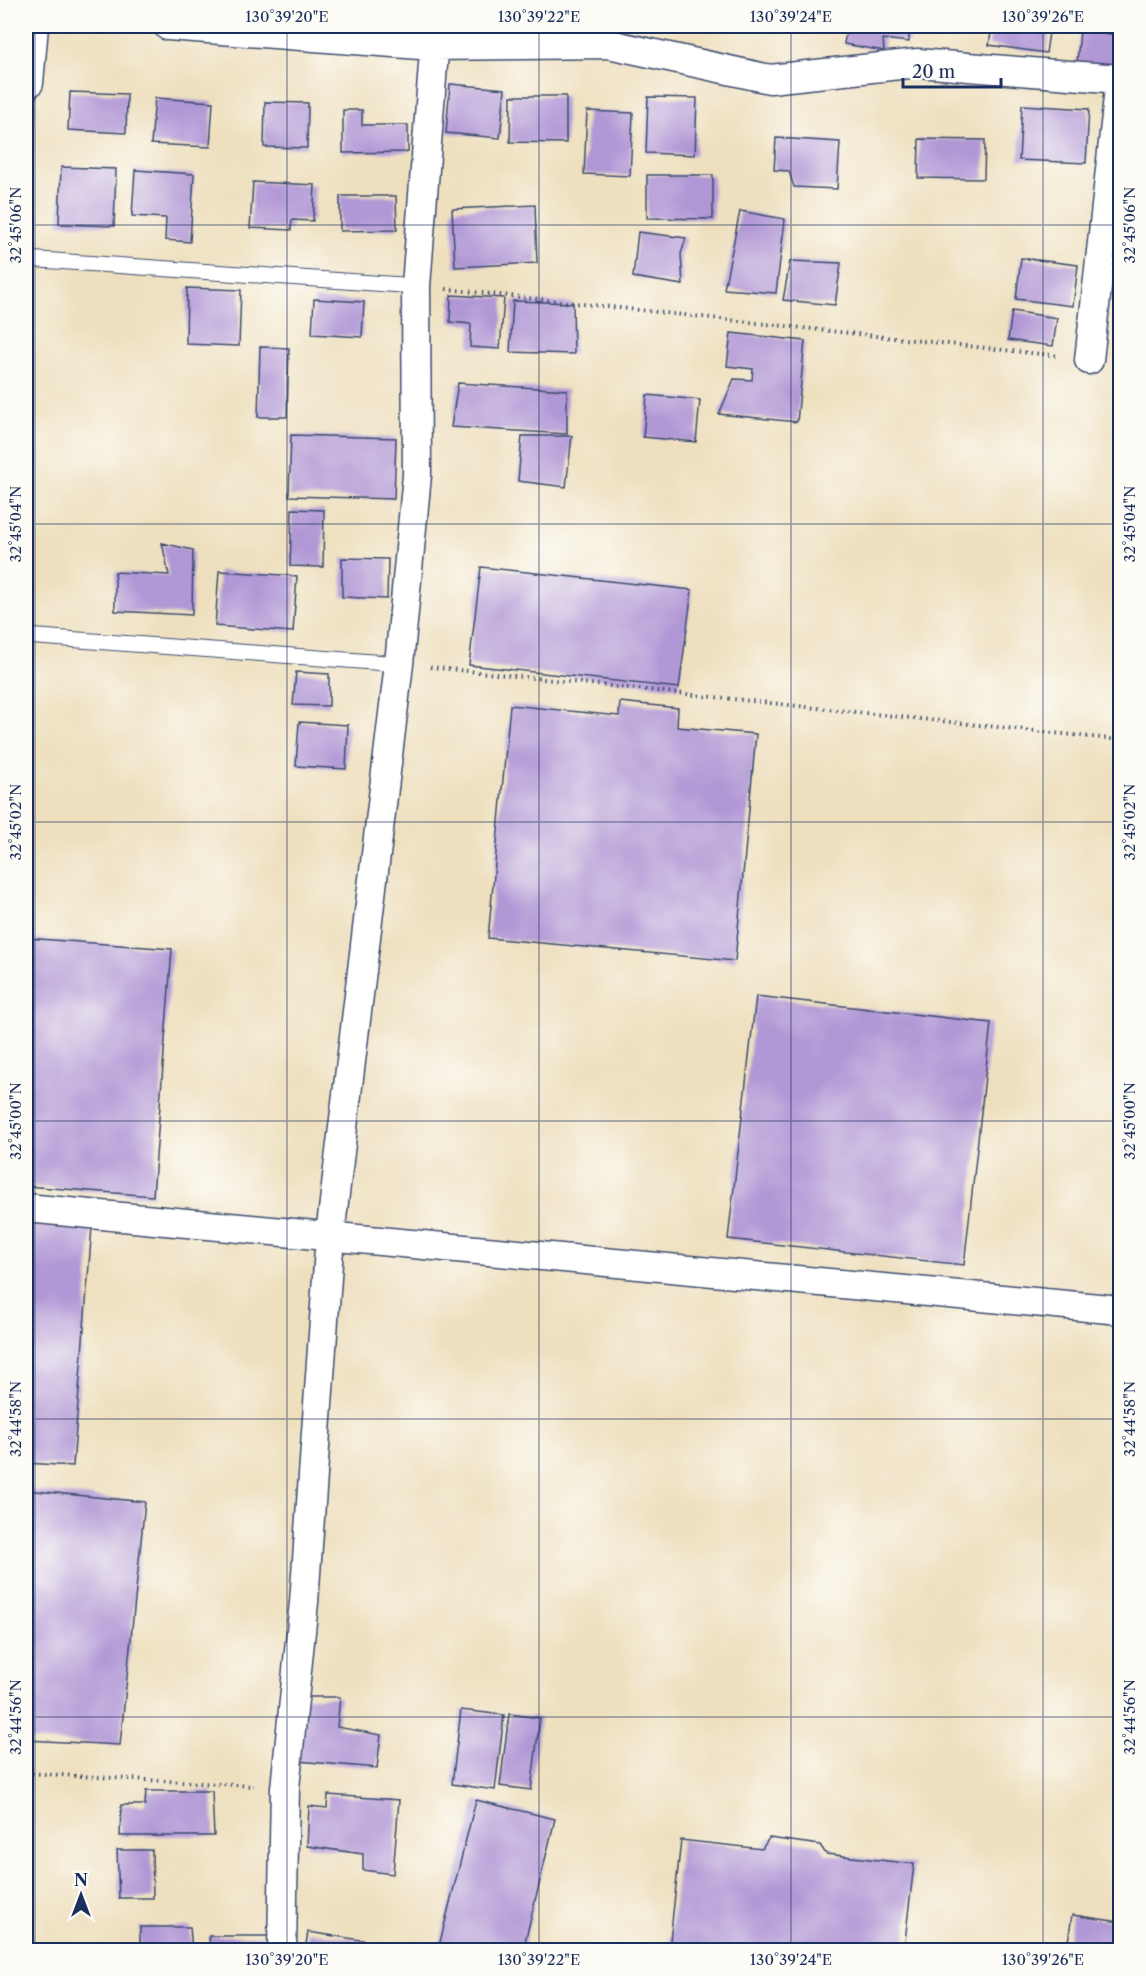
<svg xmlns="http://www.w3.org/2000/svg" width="1146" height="1976" font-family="'Libre Caslon Text',serif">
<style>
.building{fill:#b097d5}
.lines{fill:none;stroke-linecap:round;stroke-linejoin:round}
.service-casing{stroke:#3b4a6d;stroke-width:17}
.minor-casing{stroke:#3b4a6d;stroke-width:31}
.path{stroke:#3b4a6d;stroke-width:4;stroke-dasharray:1.5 4.5;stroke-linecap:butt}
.service{stroke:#fff;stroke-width:15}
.minor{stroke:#fff;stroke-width:28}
.ticks{fill:none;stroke:#1b2f5e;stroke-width:1.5;stroke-opacity:0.45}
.neatline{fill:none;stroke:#1b2f5e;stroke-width:2}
.ticks-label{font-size:15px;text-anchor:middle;fill:#1b2f5e}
</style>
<rect width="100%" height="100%" fill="#fdfcf7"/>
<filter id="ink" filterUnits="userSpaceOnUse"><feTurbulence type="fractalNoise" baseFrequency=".0167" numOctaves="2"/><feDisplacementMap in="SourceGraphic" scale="12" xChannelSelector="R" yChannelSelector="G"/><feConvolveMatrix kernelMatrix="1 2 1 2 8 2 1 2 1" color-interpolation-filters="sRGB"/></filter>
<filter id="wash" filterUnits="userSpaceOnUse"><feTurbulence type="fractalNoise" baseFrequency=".008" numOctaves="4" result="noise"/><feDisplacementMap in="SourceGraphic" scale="24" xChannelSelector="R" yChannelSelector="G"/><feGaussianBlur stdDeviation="1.35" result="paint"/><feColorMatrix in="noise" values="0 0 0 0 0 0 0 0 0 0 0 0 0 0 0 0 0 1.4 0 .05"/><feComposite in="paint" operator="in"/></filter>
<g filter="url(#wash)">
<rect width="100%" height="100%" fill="#eee0bf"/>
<g id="blocks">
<!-- building -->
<path class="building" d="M847,26h62v16l-26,-3 1,12 -40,-7z
M992,26h58l-4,27 -57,-8z
M1080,31l40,4v31l-43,-3z
M450,84l55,5 -5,49 -54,-5z
M70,92l57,2 -1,39 -58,-3z
M511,96h55v47l-56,-1z
M648,97l49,1 -2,57 -49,-2z
M155,98l58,4 -3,45 -59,-3z
M265,102l43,1 -1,45 -43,-1z
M1022,105l67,4 -3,54 -67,-3z
M343,110h19v15h46v27l-65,1z
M587,111l46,2 -3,63 -46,-2z
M776,138l64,4 -3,47 -43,-2 -5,-16 -15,-1z
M919,139l66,1 -1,39 -66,-1z
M61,167l55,2 -2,57 -55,-2z
M135,170l59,4 -4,68 -25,-2 1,-22 -34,-2z
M647,175h66v44l-66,-1z
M253,182l62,3 -2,36 -21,-1 -1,10 -41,-2z
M340,196h56l1,34 -57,1z
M535,205l2,58 -82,4 -3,-58z
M740,211l45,8 -9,74 -52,-4z
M1113,211l7,1v35l-19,-1z
M638,232l48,6 -5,16 2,31 -50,-8z
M1021,258l57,7 -5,41 -57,-7z
M790,261l51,2 -6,42 -52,-5z
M187,288l54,2 -2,56 -53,-2z
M451,295l53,3 -4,51 -30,-2 1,-23 -21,-2z
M314,299l50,3 -2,35 -50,-3z
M513,301l60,2 1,51 -64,-2z
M1012,311l45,7 -4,28 -45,-6z
M731,333l74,8 -8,81 -78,-8 15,-35 18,1 1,-11 -26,-3z
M260,347l29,1 -2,69h-29z
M458,383l109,7v44l-116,-7z
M647,395l53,5 -4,42 -53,-5z
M291,435l105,3 -2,61 -105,-3z
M522,436h50l-6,51 -48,-6z
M292,509l32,1 -1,57 -33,-1z
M162,543l31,7 -1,65 -77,-4v-39l54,3z
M342,558l46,1 -1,40 -45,-2z
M481,567l211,23 -13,98 -210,-23z
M219,571l78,5 -4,56 -78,-6z
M296,672l33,2v32l-36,-1z
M620,702l58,6 -1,19 79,7 -21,227 -247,-23 22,-233 109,11z
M299,722l49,3 -2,44 -50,-3z
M26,938l146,11 -19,247 -127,-10z
M756,996l235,27 -27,242 -236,-26z
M26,1222l66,5 -19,239 -47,-3z
M26,1490l119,12 -25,243 -94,-5z
M304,1697h36l-3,30 44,8 -4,33 -79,-7z
M461,1710l43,5 -9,75 -43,-6z
M509,1714l31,4 -9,72 -31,-4z
M146,1791h66l2,45h-94l1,-31h24z
M328,1795l71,5 -6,74 -30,-4v-16l-56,-8 2,-40 18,2z
M476,1800l79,19 -32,131h-85z
M769,1838l51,7 6,9 88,10 -10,86h-235l12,-110 81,9z
M117,1850h35l1,48h-34z
M1072,1915l48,7v28h-33l-20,-2z
M140,1927h50l2,23h-52z
M308,1932l60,9 -2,9h-61z
M209,1936h60v14h-59z"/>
</g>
</g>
<g filter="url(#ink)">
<use href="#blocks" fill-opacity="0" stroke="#3b4a6d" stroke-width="1.5"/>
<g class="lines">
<!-- service casing -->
<g class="service-casing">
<path id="service" d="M26,147l3,-64
M26,259l390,27
M26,636l373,28"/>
</g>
<!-- minor casing -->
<g class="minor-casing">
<path id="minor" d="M168,26l265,20 176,-2 161,35 148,-16 202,16 -31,281
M26,83h3l5,-57
M26,1208l1094,102
M282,1950l3,-162 19,-186 26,-367 69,-571 18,-189 -1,-189 20,-260"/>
</g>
<!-- path -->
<path class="path" d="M446,289l613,67
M430,667l690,73
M26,1773l228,13"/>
<!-- service -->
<use href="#service" class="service"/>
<!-- minor -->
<use href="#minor" class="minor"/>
</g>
</g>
<!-- ticks -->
<path class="ticks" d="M35,26v1924M287,26v1924M539,26v1924M791,26v1924M1043,26v1924M26,225h1094M26,524h1094M26,822h1094M26,1121h1094M26,1419h1094M26,1717h1094"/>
<!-- margin -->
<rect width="1146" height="1976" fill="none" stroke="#fdfcf7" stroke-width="66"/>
<!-- north arrow -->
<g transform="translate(81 1895)" stroke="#fdfcf7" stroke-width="4.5" paint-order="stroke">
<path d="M0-4.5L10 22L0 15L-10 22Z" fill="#1b2f5e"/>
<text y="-9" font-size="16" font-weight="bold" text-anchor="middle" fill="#1b2f5e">N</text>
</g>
<!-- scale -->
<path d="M903 78v9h98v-9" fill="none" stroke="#1b2f5e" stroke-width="3"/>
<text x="912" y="78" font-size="18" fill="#1b2f5e" stroke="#fdfcf7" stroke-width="4.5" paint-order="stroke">20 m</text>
<rect x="33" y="33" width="1080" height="1910" class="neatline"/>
<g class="ticks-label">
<text x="287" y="22">130°39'20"E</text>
<text x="539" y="22">130°39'22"E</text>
<text x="791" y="22">130°39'24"E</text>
<text x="1043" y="22">130°39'26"E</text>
<text transform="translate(16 225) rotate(-90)" y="5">32°45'06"N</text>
<text transform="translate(1130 225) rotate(-90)" y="5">32°45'06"N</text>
<text transform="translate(16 524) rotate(-90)" y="5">32°45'04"N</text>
<text transform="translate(1130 524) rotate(-90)" y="5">32°45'04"N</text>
<text transform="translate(16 822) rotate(-90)" y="5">32°45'02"N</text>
<text transform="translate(1130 822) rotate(-90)" y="5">32°45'02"N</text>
<text transform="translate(16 1121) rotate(-90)" y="5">32°45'00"N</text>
<text transform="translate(1130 1121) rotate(-90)" y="5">32°45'00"N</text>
<text transform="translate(16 1419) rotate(-90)" y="5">32°44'58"N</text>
<text transform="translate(1130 1419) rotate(-90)" y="5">32°44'58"N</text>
<text transform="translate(16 1717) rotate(-90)" y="5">32°44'56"N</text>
<text transform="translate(1130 1717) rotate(-90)" y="5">32°44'56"N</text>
<text x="287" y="1965">130°39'20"E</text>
<text x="539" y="1965">130°39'22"E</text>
<text x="791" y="1965">130°39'24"E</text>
<text x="1043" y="1965">130°39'26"E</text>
</g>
</svg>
